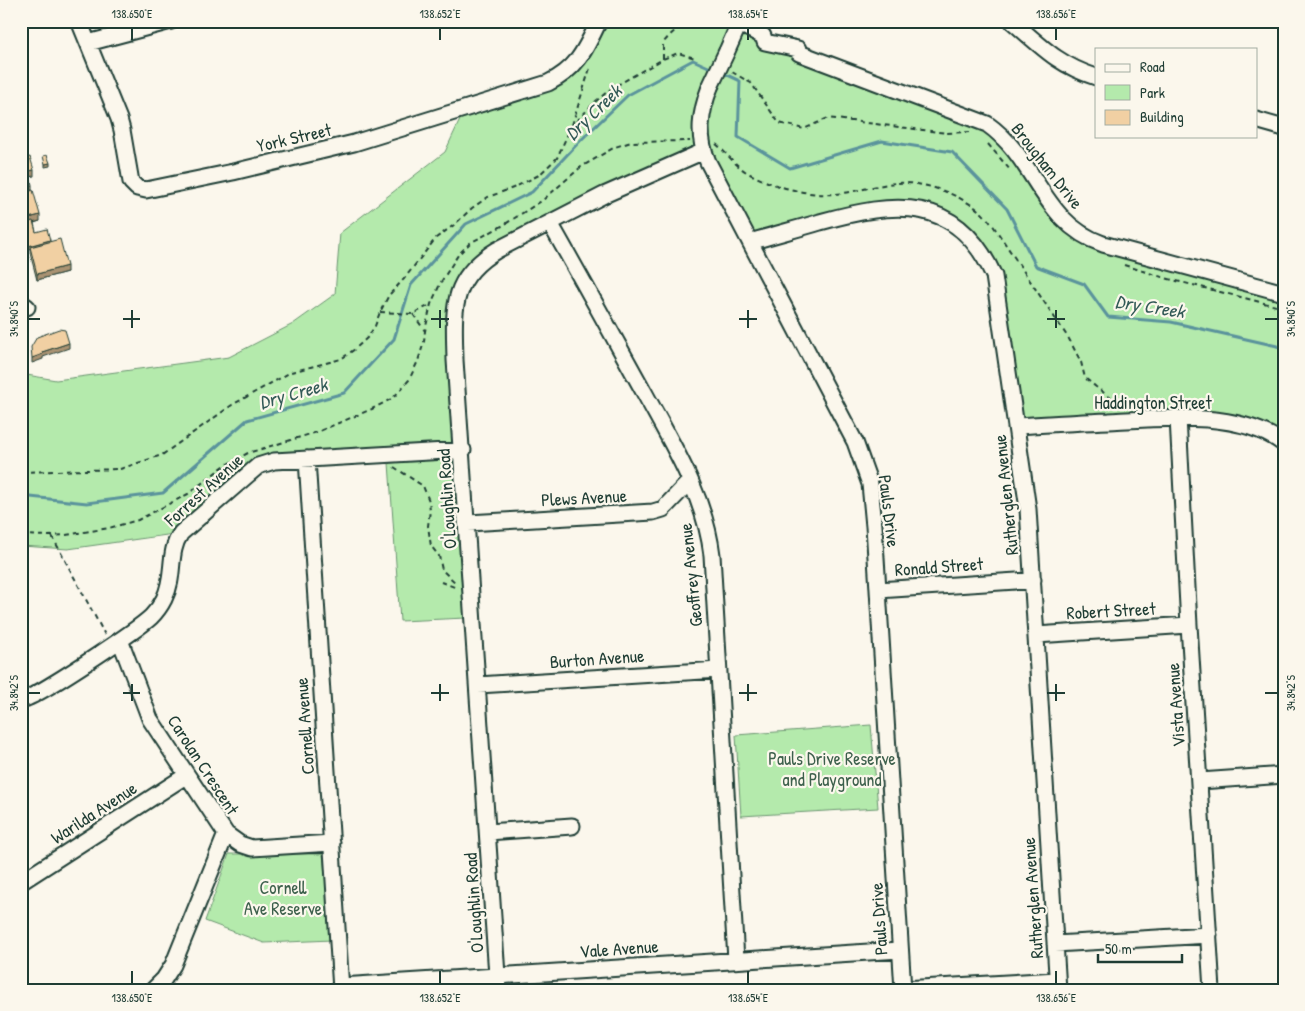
<svg xmlns="http://www.w3.org/2000/svg" width="1305" height="1011" font-family="'Patrick Hand',sans-serif">
<style>
.green{fill:#b4eaac;stroke:#6a9470}
.lines{fill:none;stroke-linecap:round;stroke-linejoin:round}
.stream{stroke:#5a939c;stroke-width:3}
.minor-casing{stroke:#1f3d34;stroke-width:19}
.path{stroke:#1f3d34;stroke-width:2;stroke-dasharray:5 4;stroke-linecap:butt}
.minor{stroke:#fbf7ec;stroke-width:15}
.minor-bridge-casing{stroke:#1f3d34;stroke-width:19;stroke-linecap:butt}
.minor-bridge{stroke:#fbf7ec;stroke-width:15}
.wall{fill:#cfb38c;stroke:#1f3d34}
.shaded-wall{fill:#a99272;stroke:#1f3d34}
.building{fill:#f1d0a3;stroke:#1f3d34}
.ticks{fill:none;stroke:#1f3d34;stroke-width:2}
.labels{text-anchor:middle;stroke-width:4.5;stroke-linejoin:round;paint-order:stroke}
.street-label{font-size:18px;fill:#1f3d34;stroke:#fbf7ec}
.park-label{font-size:18px;fill:#3d604c;stroke:#fbf7ec}
.water-label{font-size:19px;font-style:italic;fill:#335a57;stroke:#fbf7ec}
.neatline{fill:none;stroke:#1f3d34;stroke-width:2}
.ticks-label{font-size:12px;text-anchor:middle;fill:#1f3d34}
</style>
<rect width="100%" height="100%" fill="#fbf7ec"/>
<filter id="ink" filterUnits="userSpaceOnUse"><feTurbulence type="fractalNoise" baseFrequency=".02" numOctaves="2"/><feDisplacementMap in="SourceGraphic" scale="10" xChannelSelector="R" yChannelSelector="G"/><feConvolveMatrix kernelMatrix="1 2 1 2 8 2 1 2 1" color-interpolation-filters="sRGB"/></filter>
<g filter="url(#ink)">
<!-- green -->
<path class="green" d="M599,21h136l246,100 96,111 207,61v153l-10,-9 -76,-19 -181,8 -21,-144 -37,-55 -61,-20 -148,35 -48,-95 -219,112 -28,45 8,146 -195,12 -87,71 -113,16 -47,-3v-172l35,6 173,-23 64,-33 42,-30 5,-61 105,-81 20,-43 83,-26 28,-20z
M456,458l10,160 -66,3 -11,-158z
M871,725l7,83 -137,8 -5,-81z
M229,854h94l9,86 -68,3 -59,-22z"/>
<g class="lines">
<!-- stream -->
<path class="stream" d="M721,72l19,9 -2,56 52,31 92,-27 70,11 55,57 29,57 48,18 24,33 63,5 106,24 7,5
M21,496l66,7 76,-10 84,-73 97,-27 50,-54 17,-54 55,-61 66,-32 49,-52 47,-45 65,-35 20,9"/>
<!-- minor casing -->
<g class="minor-casing">
<path id="minor" d="M79,21l40,98 3,11 9,52 6,6 9,2 87,-18 121,-29 194,-60c30,-15 37,-33 51,-62
M734,21l29,15 2,6 33,7 1,4 188,71c50,35 54,99 116,120l181,49
M1012,21c29,25 46,44 84,56
M88,43l83,-22
M727,51l12,-27
M710,87c-10,26 -13,49 -2,75l147,280 15,42 4,42 29,464
M1256,120l28,8
M550,223c32,56 63,113 94,169 28,52 61,104 68,163l24,405
M750,242c23,-7 47,-13 70,-20 75,-21 137,-28 174,54l34,233 30,481
M21,303l6,4
M1178,418l11,207 23,365
M1017,426c31,-2 61,-4 92,-5 52,-3 131,-11 175,23
M307,459l34,531
M468,523l185,-11 10,-3 27,-28
M878,590l155,-10
M1036,635l153,-10
M120,640l30,79 76,115 -53,131 -9,14 -11,11
M478,685l241,-15
M21,700c14,-1 116,-70 130,-83 5,-5 10,-12 13,-18 12,-24 3,-46 17,-66l77,-67 16,-5 189,-11
M1200,781l84,-6
M488,832l84,-6
M226,834l14,10 12,4 80,-5
M21,882l166,-107
M1055,944l154,-9
M341,986l559,-36
M903,989l154,-9
M498,990l-43,-630c-1,-50 -6,-81 42,-110l107,-55 100,-44"/>
</g>
<!-- path -->
<path class="path" d="M663,59v-16c14,-16 19,-20 41,-16
M732,72l19,11 28,40 25,6 24,-11 119,15 22,-1
M572,125l19,-60
M716,144c12,10 20,23 34,30 25,13 58,22 86,20 20,-2 40,-9 60,-11 28,-2 64,11 86,30 4,4 8,9 12,14l75,112 12,23 4,16 11,9 19,14 12,6
M988,144l23,27
M1124,265l41,13 119,30
M380,312l33,2 17,-9
M413,314l12,17
M394,467l29,19 6,15 1,9 -2,16 3,20 8,10 3,14 15,14
M21,472l99,-3 42,-14 70,-50 59,-33 50,-13 14,-10 13,-12 7,-11 5,-14 9,-17 15,-16 32,-41 18,-13 18,-17 16,-11 25,-9 26,-13 18,-17 14,-31 25,-26 16,-13 51,-29 15,-6 17,5
M21,535l27,1 18,-1 43,-7 29,-8 50,-26 36,-28 24,-13 69,-21 55,-23 21,-11 16,-18 9,-19 6,-19 1,-11 6,-27 10,-22 17,-27 12,-12 32,-17 41,-26 38,-33 34,-20 16,-5 59,-1
M52,536l53,99
M441,582l16,6"/>
<!-- minor -->
<use href="#minor" class="minor"/>
<!-- minor-bridge casing -->
<g class="minor-bridge-casing">
<path id="minor-bridge" d="M710,87l17,-36"/>
</g>
<!-- minor-bridge -->
<use href="#minor-bridge" class="minor-bridge"/>
</g>
<!-- wall -->
<path class="wall" d="M21,195l19,26 -6,2 2,9 14,10 17,30 -30,8 -7,-27v-5z"/>
<!-- shaded-wall -->
<path class="shaded-wall" d="M50,163v3l-5,1v-3z
M34,170v6l-5,1v-6z
M32,185v5l-11,3v-6z
M40,215v6l-19,5v-6z
M50,240v3l-29,8v-3z
M67,266v6l-30,8v-6z
M69,343v5l-26,9v2l-11,4v-5l10,-6z"/>
<!-- building -->
<path class="building" d="M47,155l3,8 -5,1 -2,-8z
M30,157l4,13 -5,1 3,14 -11,2v-28z
M33,190l7,25 -19,5v-25z
M33,221l3,11 11,-3 3,11 -29,8v-24z
M60,239l7,27 -30,8 -7,-27z
M59,329l6,1 4,13 -27,9 1,2 -11,4 -1,-11 6,-10z"/>
</g>
<!-- ticks -->
<path class="ticks" d="M132,28v12M440,28v12M748,28v12M1056,28v12M132,310v18M440,310v18M748,310v18M1056,310v18M28,319h12M123,319h17M431,319h18M739,319h18M1047,319h18M1265,319h13M132,684v17M440,684v17M748,684v17M1056,684v17M28,693h12M123,693h17M431,693h18M739,693h18M1047,693h18M1265,693h13M132,971v13M440,971v13M748,971v13M1056,971v13"/>
<g class="labels">
<!-- street labels -->
<g class="street-label">
<text transform="translate(294 138) rotate(-13)" y="6">York Street</text>
<text transform="translate(1047 166) rotate(52)" y="6">Brougham Drive</text>
<text x="1153" y="409">Haddington Street</text>
<text transform="translate(204 490) rotate(-42)" y="6">Forrest Avenue</text>
<text transform="translate(1006 495) rotate(-96)" y="6">Rutherglen Avenue</text>
<text transform="translate(584 498) rotate(-3)" y="6">Plews Avenue</text>
<text transform="translate(447 499) rotate(-94)" y="6">O'Loughlin Road</text>
<text transform="translate(889 511) rotate(83)" y="6">Pauls Drive</text>
<text transform="translate(939 567) rotate(-4)" y="6">Ronald Street</text>
<text transform="translate(691 575) rotate(-96)" y="6">Geoffrey Avenue</text>
<text transform="translate(1111 611) rotate(-3)" y="6">Robert Street</text>
<text transform="translate(597 659) rotate(-4)" y="6">Burton Avenue</text>
<text transform="translate(1176 705) rotate(-94)" y="6">Vista Avenue</text>
<text transform="translate(305 726) rotate(-94)" y="6">Cornell Avenue</text>
<text transform="translate(203 765) rotate(57)" y="6">Carolan Crescent</text>
<text transform="translate(94 813) rotate(-33)" y="6">Warilda Avenue</text>
<text transform="translate(1033 898) rotate(-94)" y="6">Rutherglen Avenue</text>
<text transform="translate(474 903) rotate(-94)" y="6">O'Loughlin Road</text>
<text transform="translate(879 919) rotate(-94)" y="6">Pauls Drive</text>
<text transform="translate(619 949) rotate(-4)" y="6">Vale Avenue</text>
</g>
<!-- park labels -->
<g class="park-label">
<text x="832" y="765">Pauls Drive Reserve<tspan x="832" dy="21">and Playground</tspan></text>
<text x="283" y="894">Cornell<tspan x="283" dy="21">Ave Reserve</tspan></text>
</g>
<!-- water labels -->
<g class="water-label">
<text transform="translate(593 112) rotate(-44)" y="7">Dry Creek</text>
<text transform="translate(1150 306) rotate(9)" y="7">Dry Creek</text>
<text transform="translate(293 393) rotate(-16)" y="7">Dry Creek</text>
</g>
</g>
<!-- margin -->
<rect width="1305" height="1011" fill="none" stroke="#fbf7ec" stroke-width="55"/>
<!-- legend -->
<rect x="1095" y="48" width="162" height="90" fill="#fbf7ec" stroke="#a3ada2"/>
<rect x="1105" y="64" width="25" height="8" fill="#fbf7ec" stroke="#a3ada2"/>
<text x="1140" y="72" font-size="15" fill="#1f3d34">Road</text>
<rect x="1105" y="85" width="25" height="15" fill="#b4eaac" stroke="#a3ada2"/>
<text x="1140" y="98" font-size="15" fill="#1f3d34">Park</text>
<rect x="1105" y="110" width="25" height="15" fill="#f1d0a3" stroke="#a3ada2"/>
<text x="1140" y="122" font-size="15" fill="#1f3d34">Building</text>
<!-- scale -->
<path d="M1098 954v8h84v-8" fill="none" stroke="#1f3d34" stroke-width="2.5"/>
<text x="1105" y="954" font-size="15" fill="#1f3d34" stroke="#fbf7ec" stroke-width="4" paint-order="stroke">50 m</text>
<rect x="28" y="28" width="1250" height="956" class="neatline"/>
<g class="ticks-label">
<text x="132" y="18">138.650°E</text>
<text x="440" y="18">138.652°E</text>
<text x="748" y="18">138.654°E</text>
<text x="1056" y="18">138.656°E</text>
<text transform="translate(14 319) rotate(-90)" y="4">34.840°S</text>
<text transform="translate(1291 319) rotate(-90)" y="4">34.840°S</text>
<text transform="translate(14 693) rotate(-90)" y="4">34.842°S</text>
<text transform="translate(1291 693) rotate(-90)" y="4">34.842°S</text>
<text x="132" y="1002">138.650°E</text>
<text x="440" y="1002">138.652°E</text>
<text x="748" y="1002">138.654°E</text>
<text x="1056" y="1002">138.656°E</text>
</g>
</svg>
